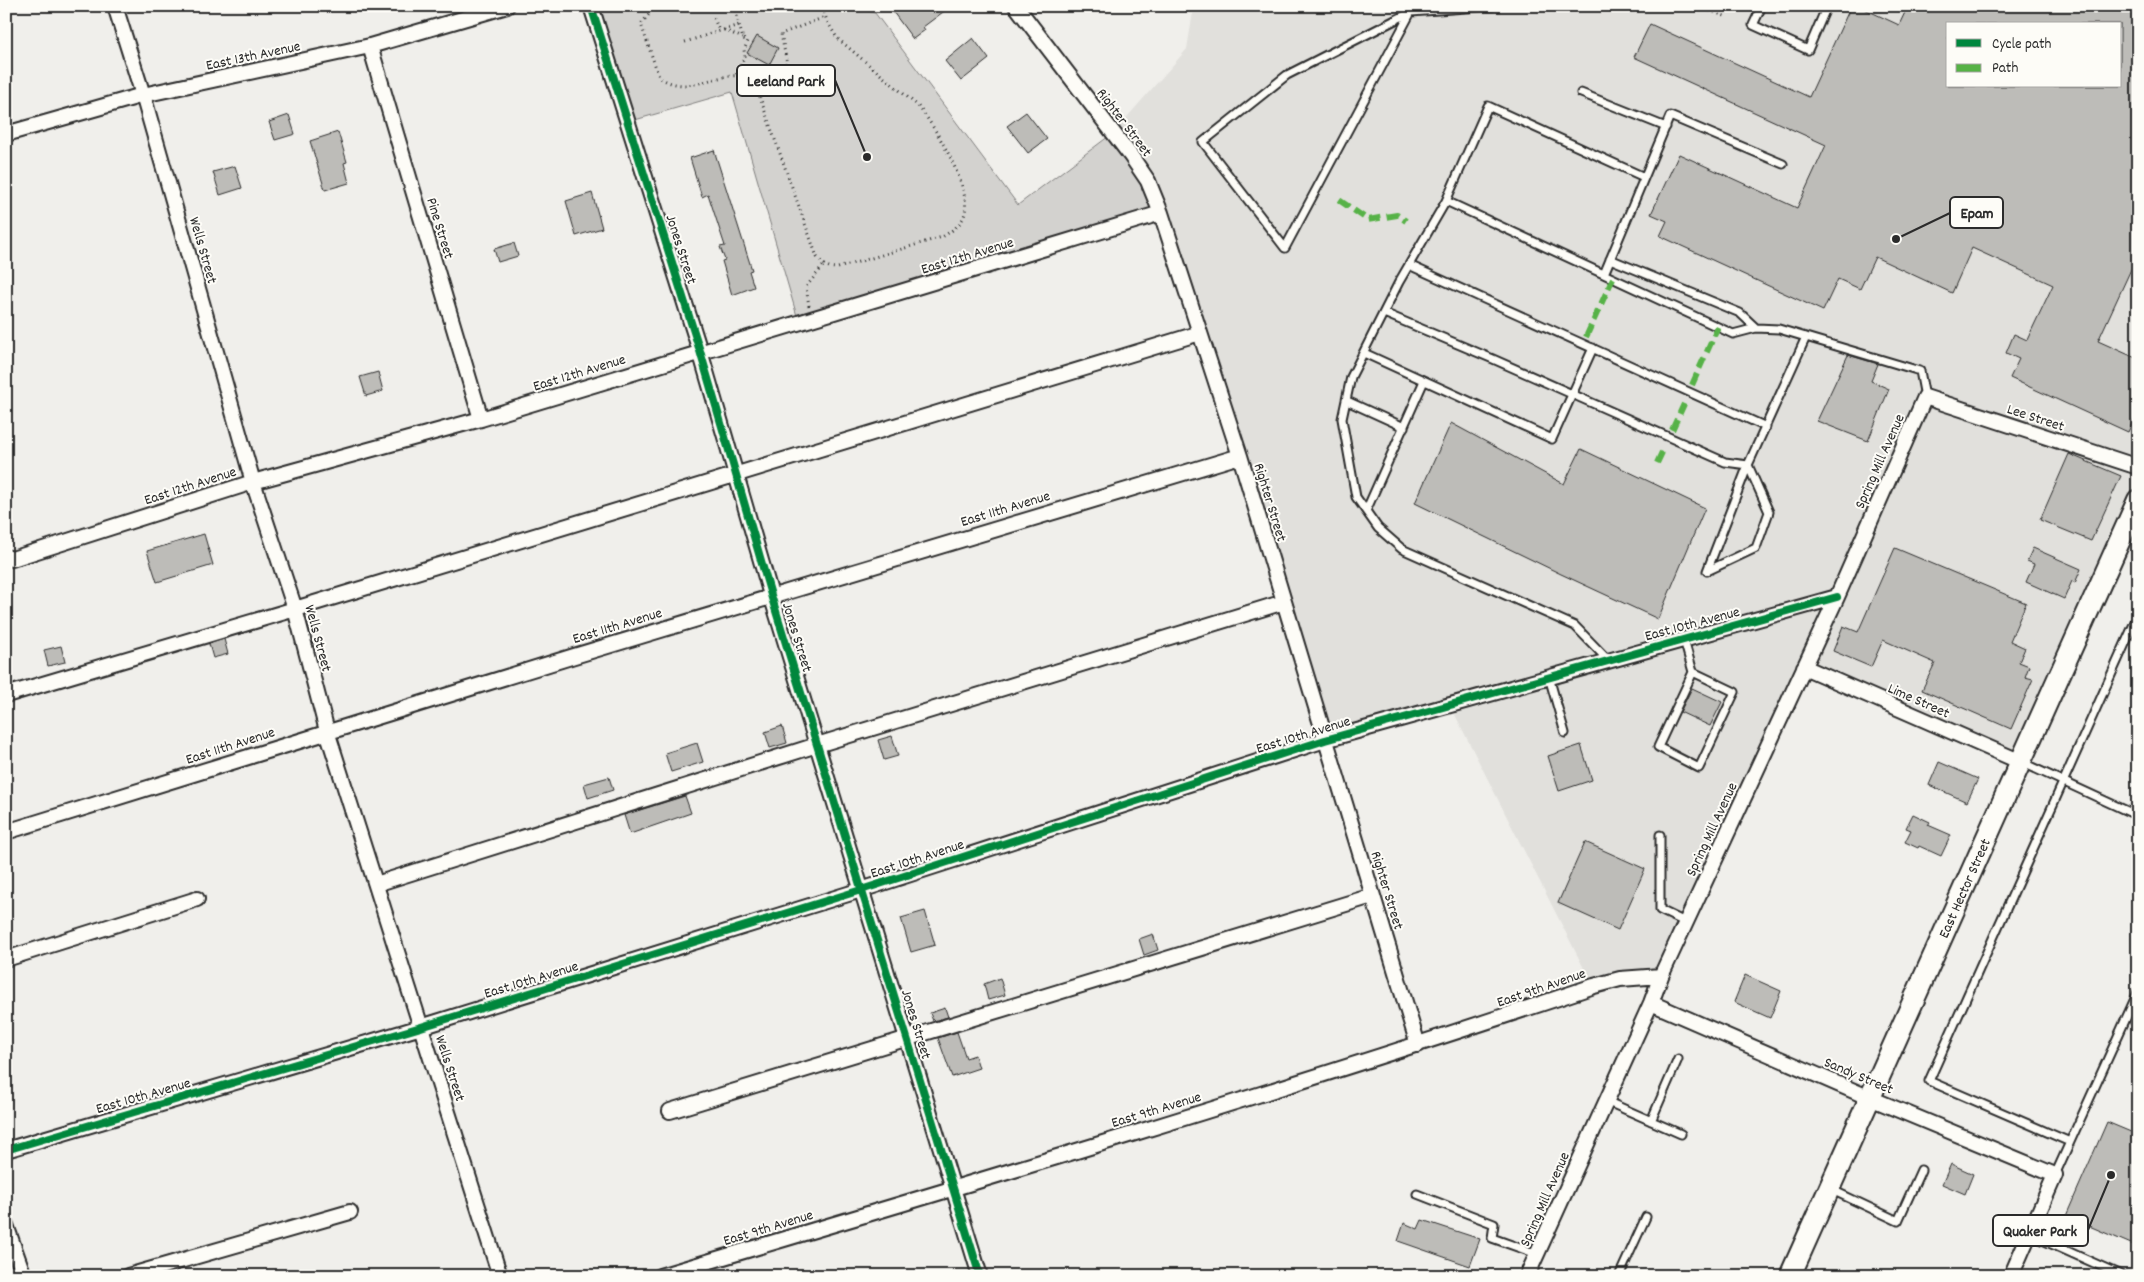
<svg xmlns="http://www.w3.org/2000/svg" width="2144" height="1282" font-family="Dekko,sans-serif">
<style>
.built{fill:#e1e0dc;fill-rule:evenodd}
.green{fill:#d3d2cf;stroke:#7f7e7d}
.building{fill:#bdbcb8;stroke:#2b2b2b;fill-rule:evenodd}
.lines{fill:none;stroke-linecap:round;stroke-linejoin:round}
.lane-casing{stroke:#2b2b2b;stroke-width:11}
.street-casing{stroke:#2b2b2b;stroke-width:18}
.secondary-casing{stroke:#2b2b2b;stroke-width:24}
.path{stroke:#2b2b2b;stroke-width:3;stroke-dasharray:1 4;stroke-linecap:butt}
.lane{stroke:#fdfcf7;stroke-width:7}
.street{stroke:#fdfcf7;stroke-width:14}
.secondary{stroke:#fdfcf7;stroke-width:20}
.quiet{stroke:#56b246;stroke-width:6;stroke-dasharray:12 6;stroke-linecap:butt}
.cycleway-casing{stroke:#fdfcf7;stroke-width:11}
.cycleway{stroke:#00873e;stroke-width:8}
.labels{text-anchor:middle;stroke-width:4;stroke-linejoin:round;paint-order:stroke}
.street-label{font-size:15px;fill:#2b2b2b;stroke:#fdfcf7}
.leader{fill:none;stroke:#2b2b2b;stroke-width:2}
.callout-dot{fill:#2b2b2b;stroke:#fdfcf7;stroke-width:2}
.callout{fill:#fdfcf7;stroke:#2b2b2b;stroke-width:2}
.callout-label{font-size:16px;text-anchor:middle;font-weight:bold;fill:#2b2b2b}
</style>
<rect width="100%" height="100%" fill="#f0efeb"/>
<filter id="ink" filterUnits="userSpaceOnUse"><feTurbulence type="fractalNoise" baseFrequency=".02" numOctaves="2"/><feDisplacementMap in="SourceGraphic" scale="10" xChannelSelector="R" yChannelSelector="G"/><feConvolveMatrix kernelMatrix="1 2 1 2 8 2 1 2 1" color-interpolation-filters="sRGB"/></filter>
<g filter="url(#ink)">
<!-- built -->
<path class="built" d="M1194,6h944v495l-117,261 -217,-95 -138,300 -71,23 -145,-285 -125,35 -164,-527 -48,-80 74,-84zM1948,24h172v62h-172z"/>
<!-- green -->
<path class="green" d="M591,6h258l26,7 143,192 95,-72 48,80 -362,110 -67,-231 -104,30z"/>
<!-- building -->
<path class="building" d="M902,6h49l-28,21 2,3 -12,9 -20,-27z
M1851,6h7l41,19 9,-19h230v248l-40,87 40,18v51l-10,22 -118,-54 9,-19 -13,-6 8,-19 13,6 26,-55 -81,-37 -20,45 -77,-36 -15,32 -22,-10 -15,32 -163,-75 7,-15 -16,-7 28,-60 118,54 29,-63 -192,-88 16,-33 159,73zM1948,24h172v62h-172z
M757,36l21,12 -9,17 -22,-12z
M973,38l16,21 -28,22 -16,-20z
M1026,112l21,27 -19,14 -21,-27z
M289,115l6,19 -20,6 -6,-18z
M338,132l9,30 -3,1 5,20 -24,7 -15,-49z
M714,150l38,120 -3,1 5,16 -22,8 -10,-34 3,-1 -5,-13 5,-1 -17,-52 -6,3 -12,-39z
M235,166l7,22 -22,7 -7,-23z
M592,193l10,35 -26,8 -10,-35z
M514,243l4,13 -20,6 -4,-13z
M1848,355l30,9 -7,17 18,8 -21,52 -51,-20z
M378,372l5,19 -17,5 -6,-19z
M1451,423l113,61 17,-35 124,59 -47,111 -97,-45 -146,-71z
M2069,454l52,22 -30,65 -51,-21z
M204,534l9,31 -56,17 -10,-31z
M1895,548l131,55 -16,38 15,7 -6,14 10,4 -4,11 8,2 -22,50 -89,-39 13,-27 -52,-23 -12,27 -38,-16 10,-25 15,6z
M2033,548l48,21 -6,14 -3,-2 -8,18 -38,-17 8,-18 -7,-3z
M224,639l4,15 -15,4 -4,-14z
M61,646l4,16 -17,4 -4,-16z
M1692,688l30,14 -12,24 -30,-14z
M782,726l5,17 -17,5 -5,-16z
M892,736l6,20 -14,4 -6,-20z
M697,743l6,19 -32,10 -6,-19z
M1581,745l11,35 -33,11 -11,-35z
M1939,762l39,17 -11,23 -38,-17z
M609,777l4,13 -25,8 -4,-14z
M685,796l6,17 -61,21 -6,-19z
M1913,814l17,8 -2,3 23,10 -10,21 -22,-10 -1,2 -13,-6 6,-12 -5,-2z
M1585,842l60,27 -27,61 -60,-27z
M925,911l10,34 -24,7 -10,-34z
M1153,934l5,16 -14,5 -5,-16z
M1745,975l36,16 -11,27 -36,-16z
M1000,978l5,17 -17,5 -4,-16z
M945,1008l3,9 -15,4 -3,-8z
M957,1032l9,26 9,-3 4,13 -27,9 -14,-39z
M2107,1122l31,13v112l-72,-31z
M1951,1164l22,10 -8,20 -23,-10z
M1422,1220l58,19 -10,27 -72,-25 6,-18 14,6z"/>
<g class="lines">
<!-- lane casing -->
<g class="lane-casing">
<path id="lane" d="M1762,6l-9,19 55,25 19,-44
M1411,12l-126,236 -82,-106 84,-67 124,-63 82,-6
M1581,93l85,34
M1644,177l-156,-71 -42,95 287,133 23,-6 23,1 141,42 5,26
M1446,201l-47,81 -48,95 -9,42 14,78 22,31 24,21 173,77 33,34
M1610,259l130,54 16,15
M1409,265l357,162
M1604,274l66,-158 113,48
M1384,313l109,46 232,103 23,3 58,-128
M1364,353l188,86 41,-91
M1347,401l57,26
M1748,465l21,47 -13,36 -49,23z
M1366,511l58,-130
M1684,640l9,32 42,20 -36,76 -41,-21 35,-75
M1549,677l16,56
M2021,762l117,54
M1660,835v75l25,12
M1606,1101l75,33
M1651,1121l27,-62
M2070,1142l-141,-61 209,-466
M2055,1175l83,-183
M1830,1189l68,32 23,-51
M1417,1194l77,30 -2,14 45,16
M2029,1234l94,42
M1619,1276l27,-59"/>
</g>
<!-- street casing -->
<g class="street-casing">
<path id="street" d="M115,6l28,89 110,387 42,127 32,122 173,545
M591,6l109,345 71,244 209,681
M1016,6l115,150 17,25 13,32 79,243 178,589
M370,46l111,373
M6,134l137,-39 227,-49 137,-40
M6,557l6,2 241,-77 228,-63 680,-206
M1804,667l217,95
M6,695l289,-86 905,-276
M6,832c410,-129 822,-254 1234,-376
M376,884l441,-139 467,-143
M6,959l191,-60
M1651,1003l219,95 185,77 -44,101
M670,1111l702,-215
M6,1150l415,-123 440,-137 464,-150 512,-143
M6,1225l18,51
M128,1276l222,-64
M660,1276c313,-93 625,-186 934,-290l26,-7 41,-3
M1527,1276l124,-273 10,-27 176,-379 88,-200 213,70"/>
</g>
<!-- secondary casing -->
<g class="secondary-casing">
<path id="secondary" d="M1790,1276l348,-776"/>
</g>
<!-- path -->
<path class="path" d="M649,6l2,6 -10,12 18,53c33,22 57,-10 94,1l34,-15 -6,-29 44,-17
M734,6l9,33 5,2 -4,9 1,6 -9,19
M1695,6l30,10
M714,18l5,13
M724,30l19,8
M685,42l54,-17
M753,78l64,179c7,8 10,11 21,11l104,-31c8,-5 18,-11 22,-21 10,-25 -30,-92 -47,-111l-80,-67 -10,-17 -5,-15
M809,306l-3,-19 18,-22"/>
<!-- lane -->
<use href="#lane" class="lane"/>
<!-- street -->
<use href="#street" class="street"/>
<!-- secondary -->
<use href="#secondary" class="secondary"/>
<!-- quiet -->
<path class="quiet" d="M1339,200l29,20 29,-5 9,6
M1586,337l27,-59
M1692,385l26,-58
M1672,430l12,-26
M1657,463l7,-15"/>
<!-- cycleway casing -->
<g class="cycleway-casing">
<path id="cycleway" d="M591,6l109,345 71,244 209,681
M6,1150l415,-123 440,-137 464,-150 512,-143"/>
</g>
<!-- cycleway -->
<use href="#cycleway" class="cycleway"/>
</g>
</g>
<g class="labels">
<!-- street labels -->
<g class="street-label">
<text transform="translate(253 55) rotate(-12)" y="5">East 13th Avenue</text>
<text transform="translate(1125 122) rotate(53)" y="5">Righter Street</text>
<text transform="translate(441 228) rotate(73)" y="5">Pine Street</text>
<text transform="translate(682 249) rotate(72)" y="5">Jones Street</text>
<text transform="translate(204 250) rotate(74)" y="5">Wells Street</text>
<text transform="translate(967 255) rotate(-17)" y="5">East 12th Avenue</text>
<text transform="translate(579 372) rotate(-17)" y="5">East 12th Avenue</text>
<text transform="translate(2036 417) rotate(18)" y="5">Lee Street</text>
<text transform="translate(1879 461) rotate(-66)" y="5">Spring Mill Avenue</text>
<text transform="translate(190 485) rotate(-18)" y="5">East 12th Avenue</text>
<text transform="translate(1271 502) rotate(73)" y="5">Righter Street</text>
<text transform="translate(1005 508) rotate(-17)" y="5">East 11th Avenue</text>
<text transform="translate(1692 623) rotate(-15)" y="5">East 10th Avenue</text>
<text transform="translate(617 625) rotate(-17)" y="5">East 11th Avenue</text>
<text transform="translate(798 637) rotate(73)" y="5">Jones Street</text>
<text transform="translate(319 638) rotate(75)" y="5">Wells Street</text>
<text transform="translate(1919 700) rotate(24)" y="5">Lime Street</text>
<text transform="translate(1303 734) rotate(-17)" y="5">East 10th Avenue</text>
<text transform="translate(230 745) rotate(-18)" y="5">East 11th Avenue</text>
<text transform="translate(1711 829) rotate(-65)" y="5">Spring Mill Avenue</text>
<text transform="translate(917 858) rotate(-18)" y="5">East 10th Avenue</text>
<text transform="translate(1964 888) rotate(-66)" y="5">East Hector Street</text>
<text transform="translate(1388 890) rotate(73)" y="5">Righter Street</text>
<text transform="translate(531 979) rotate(-17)" y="5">East 10th Avenue</text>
<text transform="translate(1541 987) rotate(-19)" y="5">East 9th Avenue</text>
<text transform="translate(917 1024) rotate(73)" y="5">Jones Street</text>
<text transform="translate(451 1068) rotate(72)" y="5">Wells Street</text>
<text transform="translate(1859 1075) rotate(23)" y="5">Sandy Street</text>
<text transform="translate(143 1095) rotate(-16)" y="5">East 10th Avenue</text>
<text transform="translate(1156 1109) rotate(-17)" y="5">East 9th Avenue</text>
<text transform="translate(1544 1199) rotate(-66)" y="5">Spring Mill Avenue</text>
<text transform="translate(768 1227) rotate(-17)" y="5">East 9th Avenue</text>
</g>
</g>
<!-- callouts -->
<path class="leader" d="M867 157L835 80M1896 239L1950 213M2111 1175L2088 1230"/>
<g class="callout-dot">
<circle cx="867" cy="157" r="5"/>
<circle cx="1896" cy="239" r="5"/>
<circle cx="2111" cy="1175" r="5"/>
</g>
<g class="callout">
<rect x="737" y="65" width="98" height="31" rx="5"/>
<rect x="1950" y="197" width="53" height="31" rx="5"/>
<rect x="1993" y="1215" width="95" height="31" rx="5"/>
</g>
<g class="callout-label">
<text x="786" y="86">Leeland Park</text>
<text x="1977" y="218">Epam</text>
<text x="2040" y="1236">Quaker Park</text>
</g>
<!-- margin -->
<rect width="2144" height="1282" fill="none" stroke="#fdfcf7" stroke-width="25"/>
<rect x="12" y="12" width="2119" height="1257" fill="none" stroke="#2b2b2b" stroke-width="2" filter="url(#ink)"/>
<!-- legend -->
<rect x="1946" y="22" width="175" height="65" fill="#fdfcf7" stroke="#a9a8a5"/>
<rect x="1956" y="39" width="25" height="8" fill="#00873e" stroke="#a9a8a5"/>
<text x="1992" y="48" font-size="15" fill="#2b2b2b">Cycle path</text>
<rect x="1956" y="64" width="25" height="8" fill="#56b246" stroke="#a9a8a5"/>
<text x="1992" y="72" font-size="15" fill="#2b2b2b">Path</text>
</svg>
